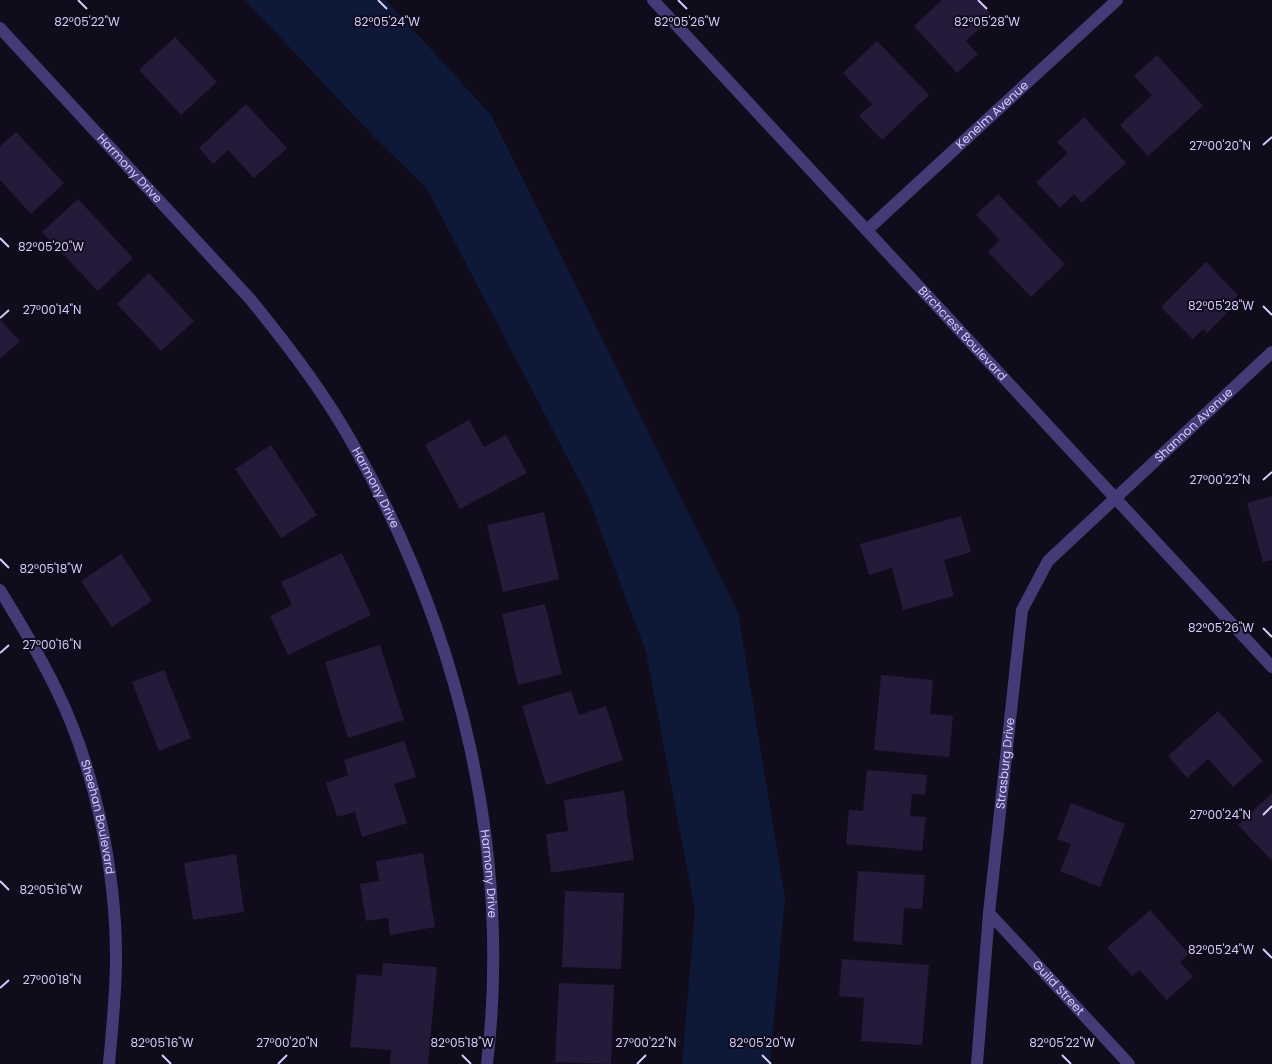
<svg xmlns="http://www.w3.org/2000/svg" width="1272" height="1064" font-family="Poppins,sans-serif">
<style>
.water{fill:#0e1938}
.building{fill:#241a3a}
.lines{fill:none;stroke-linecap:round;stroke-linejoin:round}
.minor{stroke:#433b76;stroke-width:12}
.ticks{fill:none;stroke:#d4cafb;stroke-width:2}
.labels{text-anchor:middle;stroke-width:4;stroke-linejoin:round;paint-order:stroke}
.street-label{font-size:12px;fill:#d4cafb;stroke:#100c1b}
.ticks-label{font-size:12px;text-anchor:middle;fill:#d4cafb;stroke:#100c1b;stroke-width:4;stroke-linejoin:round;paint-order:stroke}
</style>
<rect width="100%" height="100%" fill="#100c1b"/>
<!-- water -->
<path class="water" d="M245,0h141l105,115 247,497 47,286 -15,166h-88l13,-153 -49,-259 -58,-155 -161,-308 -53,-52z"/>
<!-- building -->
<path class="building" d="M942,0h37l14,16 -27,25 12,13 -21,19 -43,-47z
M175,37l42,45 -36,33 -42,-45z
M877,41l52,54 -47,45 -23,-24 13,-12 -29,-31z
M1157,55l46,51 -55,50 -28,-31 32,-30 -18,-19z
M246,104l41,44 -33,30 -26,-28 -15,14 -14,-16z
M1084,117l42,46 -44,40 -8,-9 -14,14 -24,-26 32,-29 -11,-11z
M16,132l48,51 -33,31 -31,-34v-34z
M998,194l67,70 -34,33 -43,-45 12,-12 -24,-25z
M78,199l55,59 -35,33 -56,-59z
M1206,262l32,33 -14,15 3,3 -20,20 -4,-4 -10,10 -32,-32z
M149,273l45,48 -33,30 -44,-47z
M0,320l20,21 -20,18z
M469,420l15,27 22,-12 21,38 -67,36 -35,-64z
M271,445l46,70 -36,23 -46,-69z
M1272,496v64l-9,2 -16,-59z
M544,512l15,67 -56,13 -16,-67z
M961,516l10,36 -27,8 10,36 -51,14 -11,-42 -23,7 -9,-31z
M342,553l29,62 -83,40 -18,-39 22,-11 -11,-23z
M121,554l31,47 -40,26 -31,-46z
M545,604l17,70 -44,11 -16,-71z
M380,645l24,75 -56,18 -23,-76z
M164,670l27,68 -32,13 -27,-69z
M881,675l52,5 -3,34 23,2 -4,41 -75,-7z
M571,691l8,24 27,-9 17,54 -77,25 -24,-79z
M1218,711l45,50 -30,26 -25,-28 -21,19 -19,-22z
M404,741l12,36 -22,7 13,39 -45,14 -7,-25 -18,5 -11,-34 22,-8 -4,-15z
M867,770l60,5 -2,20 -13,-1 -2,22 16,1 -4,34 -76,-7 3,-34 14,1z
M624,791l10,69 -83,13 -5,-39 22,-3 -4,-31z
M1272,793v68l-34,-36z
M1071,803l54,21 -25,63 -40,-16 11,-27 -14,-5z
M423,853l12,74 -45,8 -2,-17 -22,3 -6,-37 19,-3 -3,-20z
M236,854l8,58 -51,8 -9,-57z
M858,871l67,4 -3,34 -18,-1 -2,37 -49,-4z
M565,891l59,2 -3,76 -59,-2z
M1150,910l39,44 -9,8 13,14 -26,24 -27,-30 -8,6 -25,-28z
M842,959l87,6 -7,80 -61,-4 3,-43 -25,-2z
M383,963l54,4 -9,97h-38l1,-14 -41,-3 7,-73 25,2z
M559,983l55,2 -3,79 -56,-2z"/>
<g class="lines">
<!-- minor -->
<g class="minor">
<path id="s1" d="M653,0l619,667"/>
<path id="s2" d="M0,28l251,272c38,47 75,95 104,148 105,185 157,404 132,616"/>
<path id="s3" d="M867,230l250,-230"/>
<path id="s4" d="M0,590c20,33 40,65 56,99 39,79 60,182 60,269 0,35 -4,71 -7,106"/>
<path id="s5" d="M989,913l140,151"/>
<path id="s6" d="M977,1064l12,-151 33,-303 26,-49 224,-209"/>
</g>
</g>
<!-- ticks -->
<path class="ticks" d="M78,0l9,9M378,0l9,9M678,0l9,9M978,0l9,9M1263,145l9,-8M0,238l9,9M1263,306l9,9M0,318l9,-8M1263,480l9,-8M0,559l9,9M1263,628l9,9M0,653l9,-8M1263,815l9,-9M0,881l9,9M1263,949l9,9M0,988l9,-8M162,1055l9,9M462,1055l9,9M762,1055l9,9M1062,1055l9,9M278,1064l9,-9M637,1064l9,-9"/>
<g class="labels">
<!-- street labels -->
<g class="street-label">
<text dy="4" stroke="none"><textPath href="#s3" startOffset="170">Kenelm Avenue</textPath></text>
<text dy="4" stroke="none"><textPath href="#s2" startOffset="191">Harmony Drive</textPath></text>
<text dy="4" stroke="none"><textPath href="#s1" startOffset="455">Birchcrest Boulevard</textPath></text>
<text dy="4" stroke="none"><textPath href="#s6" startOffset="711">Shannon Avenue</textPath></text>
<text dy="4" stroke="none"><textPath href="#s2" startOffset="596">Harmony Drive</textPath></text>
<text dy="4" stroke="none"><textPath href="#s6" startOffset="302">Strasburg Drive</textPath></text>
<text dy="4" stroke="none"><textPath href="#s4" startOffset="249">Sheehan Boulevard</textPath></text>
<text dy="4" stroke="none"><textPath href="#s2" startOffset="1001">Harmony Drive</textPath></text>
<text dy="4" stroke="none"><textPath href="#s5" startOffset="102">Guild Street</textPath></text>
</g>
</g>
<g class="ticks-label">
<text x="87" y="26">82°05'22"W</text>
<text x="387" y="26">82°05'24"W</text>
<text x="687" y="26">82°05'26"W</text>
<text x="987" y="26">82°05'28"W</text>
<text x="1220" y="150">27°00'20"N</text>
<text x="51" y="251">82°05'20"W</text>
<text x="1221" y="310">82°05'28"W</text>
<text x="52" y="314">27°00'14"N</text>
<text x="1220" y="484">27°00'22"N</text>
<text x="51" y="573">82°05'18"W</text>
<text x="1221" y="632">82°05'26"W</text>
<text x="52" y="649">27°00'16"N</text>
<text x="1220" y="819">27°00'24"N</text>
<text x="51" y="894">82°05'16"W</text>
<text x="1221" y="954">82°05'24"W</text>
<text x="52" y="984">27°00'18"N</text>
<text x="162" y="1047">82°05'16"W</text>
<text x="462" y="1047">82°05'18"W</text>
<text x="762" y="1047">82°05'20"W</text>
<text x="1062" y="1047">82°05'22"W</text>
<text x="287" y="1047">27°00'20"N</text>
<text x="646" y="1047">27°00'22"N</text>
</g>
</svg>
